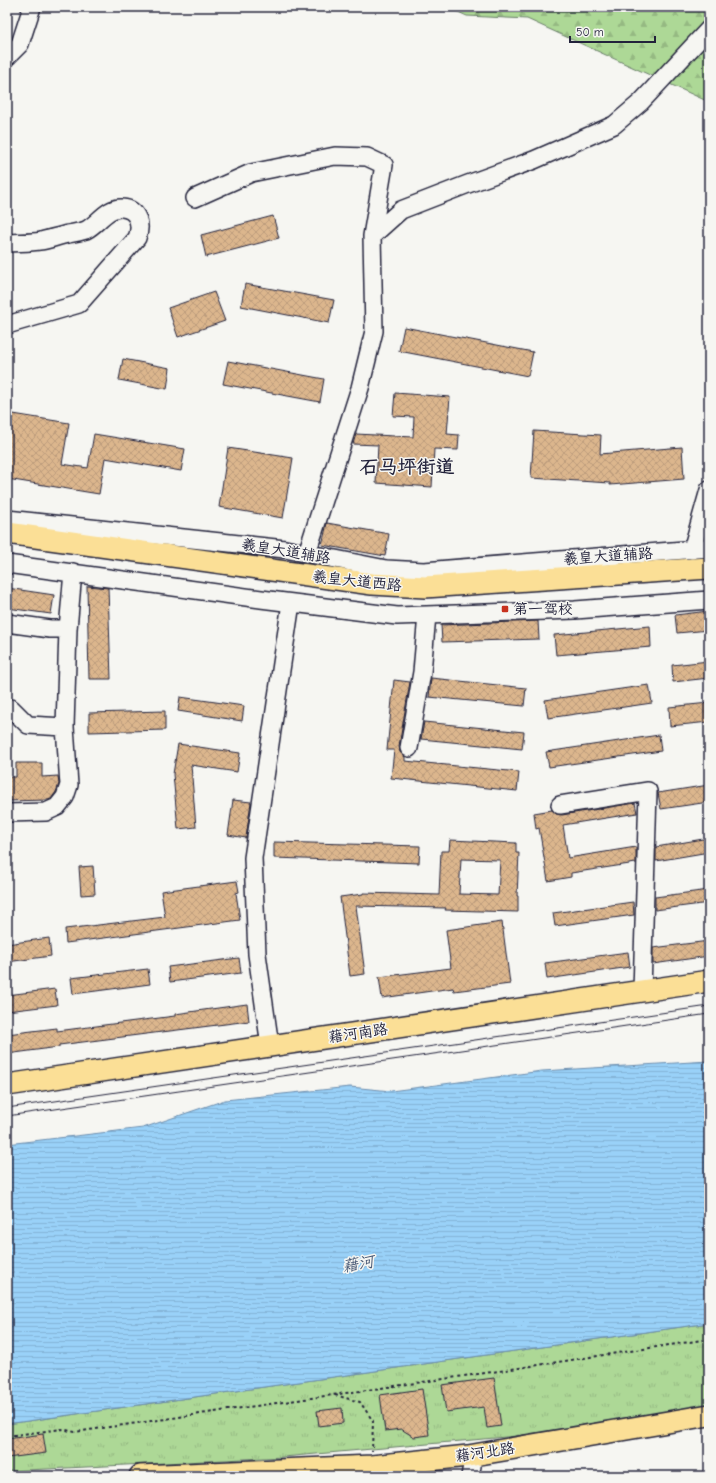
<svg xmlns="http://www.w3.org/2000/svg" width="716" height="1483" font-family="'Comic Neue','LXGW WenKai TC',sans-serif">
<style>
.forest{fill:url(#forest-firs);stroke:#687d68}
.park{fill:url(#park-tufts);stroke:#687d68}
.water{fill:url(#water-rules);stroke:#698bac}
.building{fill:url(#building-cross-hatch);stroke:#22223b;fill-rule:evenodd}
.lines{fill:none;stroke-linecap:round;stroke-linejoin:round}
.minor-casing{stroke:#22223b;stroke-width:20}
.major-casing{stroke:#22223b;stroke-width:24}
.path{stroke:#22223b;stroke-width:2;stroke-dasharray:3 3;stroke-linecap:butt}
.minor{stroke:#f6f6f2;stroke-width:17}
.major{stroke:#fbdf96;stroke-width:21}
.tram{stroke:#22223b;stroke-width:1}
.poi-dot{fill:#c8321e;stroke:#f6f6f2;stroke-width:1.5}
.labels{text-anchor:middle;stroke-width:3;stroke-linejoin:round;paint-order:stroke}
.street-label{font-size:15px;fill:#22223b;stroke:#f6f6f2}
.poi-label{font-size:15px;fill:#22223b;stroke:#f6f6f2;text-anchor:start}
.water-label{font-size:16px;font-style:italic;fill:#465774;stroke:#f6f6f2}
.district-label{font-size:19px;font-weight:bold;fill:#22223b;stroke:#f6f6f2}
</style>
<defs>
<pattern id="forest-firs" width="22" height="20" patternUnits="userSpaceOnUse"><rect width="22" height="20" fill="#add896"/><path d="M5 1l3.5 6h-7zM16 11l3.5 6h-7z" fill="#95b982"/></pattern>
<pattern id="park-tufts" width="24" height="20" patternUnits="userSpaceOnUse"><rect width="24" height="20" fill="#add896"/><path d="M3 7l-1-3M5 7V3M7 7l1-3M15 17l-1-3M17 17v-4M19 17l1-3" fill="none" stroke="#95b982"/></pattern>
<pattern id="water-rules" width="6" height="5" patternUnits="userSpaceOnUse"><rect width="6" height="5" fill="#99d1f8"/><path d="M0 2.5h6" fill="none" stroke="#84b3d6"/></pattern>
<pattern id="building-cross-hatch" width="8" height="8" patternUnits="userSpaceOnUse"><rect width="8" height="8" fill="#dcb68d"/><path d="M0 0l8 8M0 8l8-8" fill="none" stroke="#bc9c7b"/></pattern>
</defs>
<rect width="100%" height="100%" fill="#f6f6f2"/>
<filter id="ink" filterUnits="userSpaceOnUse"><feTurbulence type="fractalNoise" baseFrequency=".025" numOctaves="2"/><feDisplacementMap in="SourceGraphic" scale="8" xChannelSelector="R" yChannelSelector="G"/><feConvolveMatrix kernelMatrix="1 2 1 2 8 2 1 2 1" color-interpolation-filters="sRGB"/></filter>
<g filter="url(#ink)">
<!-- forest -->
<path class="forest" d="M447,7h262v95l-182,-83 -60,-3z"/>
<!-- park -->
<path class="park" d="M709,1323v85l-54,10 -138,18 -234,21 -276,14v-47z"/>
<!-- water -->
<path class="water" d="M709,1061v262l-702,101v-280l136,-16 82,-28 125,-13 41,4 151,-20z"/>
<!-- building -->
<path class="building" d="M273,216l6,22 -73,19 -5,-22z
M245,284l89,16 -5,23 -88,-17z
M214,292l11,29 -47,16 -10,-29z
M404,327l129,25 -5,24 -129,-25z
M123,359l47,9 -3,21 -48,-9z
M228,361l96,18 -4,23 -97,-18z
M395,393l55,4 -3,37 12,1 -1,15 -24,-1 -2,38 -56,-4 2,-38 -25,-1 3,-10 57,3 1,-20 -21,-1z
M7,413l62,10 -7,41 26,4 6,-34 91,15 -4,22 -76,-13 -6,36 -92,-15z
M534,431l67,4 -1,19 82,-7 2,32 -74,6v-2l-79,-5z
M228,448l65,10 -10,60 -64,-11z
M327,523l62,11 -4,22 -63,-11z
M87,586l21,2 3,91h-22z
M7,588l47,7 -3,19 -44,-6z
M709,611v19l-32,3 -2,-18z
M538,621l1,18 -97,3 -1,-17z
M650,626l1,21 -95,8 -2,-20z
M709,661v17l-36,4 -1,-17z
M431,678l95,10 -2,18 -95,-9z
M394,680l16,2 -11,64 1,6 5,5v4l114,11 -2,19 -126,-13 3,-28h-7z
M649,685l3,18 -104,15 -3,-18z
M180,697l64,9 -2,15 -64,-10z
M709,703v19l-39,4 -1,-19z
M165,711v19l-76,2v-19z
M424,722l100,10 -2,17 -101,-10z
M659,735l2,16 -112,16 -3,-15z
M178,744l62,9 -3,19 -46,-7 5,62 -18,2 -5,-55z
M16,763h26v14l16,-1 1,8 -3,8 -5,7 -3,1 -41,1v-24h9z
M709,785v17l-48,7 -3,-16z
M233,800l18,2 -5,36 -18,-3z
M635,803l2,10 -74,12 5,33 68,-11v16l-65,10v4l-23,4 -9,-53 -3,1 -2,-16 18,-3 4,4 6,1z
M709,838v14l-53,9v-14z
M450,840l66,3v10h3l-2,43h1v16l-73,-2 1,-2 -90,-2 9,68 -15,2 -10,-79 23,-3v-1l76,2 2,-44h8zM461,859l39,1 -2,35 -39,-1z
M274,842l146,4 -1,17 -145,-5z
M93,866l2,28 -14,1 -2,-28z
M237,881l2,11 -3,1 4,27 -174,23 -1,-14 100,-12 -4,-26z
M709,890v13l-54,7v-13z
M633,902l1,13 -79,11 -2,-13z
M502,922l8,62 -56,7 -1,-3 -71,10 -3,-21 72,-9 -5,-38z
M49,938l2,18 -44,6v-18z
M709,941v15l-56,8v-16z
M628,952l2,15 -83,12 -2,-16z
M239,958l2,15 -71,9 -2,-15z
M148,969l2,15 -77,10 -2,-16z
M55,989l2,16 -50,6v-16z
M247,1004l2,17 -190,24v2l-52,7v-20l50,-6v3l118,-15v-2z
M494,1378l7,48 -14,2 -3,-21 -38,5 -4,-27z
M422,1389l7,46 -15,2 -13,-8 -16,2 -5,-36z
M342,1408l1,15 -24,3 -2,-15z
M43,1434l3,19 -39,5v-19z"/>
<g class="lines">
<!-- minor casing -->
<g class="minor-casing">
<path id="minor" d="M7,57l13,-13 12,-37
M195,198l56,-25 84,-17 32,1 17,8 -12,71 2,95 -14,57 -53,165
M372,236l29,-26 67,-26 66,-24 80,-35 27,-23 68,-73
M7,243c11,-1 23,0 34,-2 9,-2 18,-5 27,-7 6,-1 12,-2 18,-4 12,-6 21,-23 36,-22 16,1 20,17 15,30l-58,66 -72,21
M7,519l278,30 101,20 38,2 285,-23
M692,550l17,-60
M7,564l254,35 136,17 178,-6 134,-10
M7,623l43,6h18l5,-57
M7,709l4,-1 17,17 37,2 3,-98
M409,748l13,-76 5,-57
M560,805l88,-14 -6,200
M7,813l39,-1 11,-5 8,-10 4,-12 -4,-58
M270,1046l-13,-92 -4,-96 38,-255
M468,1456l4,10 -2,10"/>
</g>
<!-- major casing -->
<g class="major-casing">
<path id="major" d="M7,533l365,51 53,3 284,-19
M7,1085l702,-104
M140,1476l232,-10 96,-10 241,-41"/>
</g>
<!-- path -->
<path class="path" d="M335,1395l25,7 13,19 -1,30
M7,1436l55,-7 13,3 424,-61 210,-32"/>
<!-- minor -->
<use href="#minor" class="minor"/>
<!-- major -->
<use href="#major" class="major"/>
<!-- tram -->
<path class="tram" d="M7,1108l702,-102
M7,1116l702,-102"/>
</g>
</g>
<!-- markers -->
<rect class="poi-dot" x="501" y="605" width="8" height="8" rx="2"/>
<g class="labels">
<!-- street labels -->
<g class="street-label">
<text transform="translate(286 551) rotate(9)" y="5">羲皇大道辅路</text>
<text transform="translate(608 556) rotate(-4)" y="5">羲皇大道辅路</text>
<text transform="translate(357 581) rotate(6)" y="5">羲皇大道西路</text>
<text transform="translate(358 1033) rotate(-8)" y="5">藉河南路</text>
<text transform="translate(485 1452) rotate(-8)" y="5">藉河北路</text>
</g>
<!-- poi labels -->
<g class="poi-label">
<text x="513" y="614">第一驾校</text>
</g>
<!-- water labels -->
<g class="water-label">
<text transform="translate(358 1263) rotate(-10)" y="6">藉河</text>
</g>
<!-- district labels -->
<g class="district-label">
<text x="407" y="473">石马坪街道</text>
</g>
</g>
<!-- margin -->
<rect width="716" height="1483" fill="none" stroke="#f6f6f2" stroke-width="24"/>
<rect x="12" y="12" width="692" height="1459" fill="none" stroke="#22223b" stroke-width="1.5" filter="url(#ink)"/>
<!-- scale -->
<path d="M570 36v6h85v-6" fill="none" stroke="#22223b" stroke-width="2"/>
<text x="576" y="36" font-size="12" fill="#22223b" stroke="#f6f6f2" stroke-width="3" paint-order="stroke">50 m</text>
</svg>
